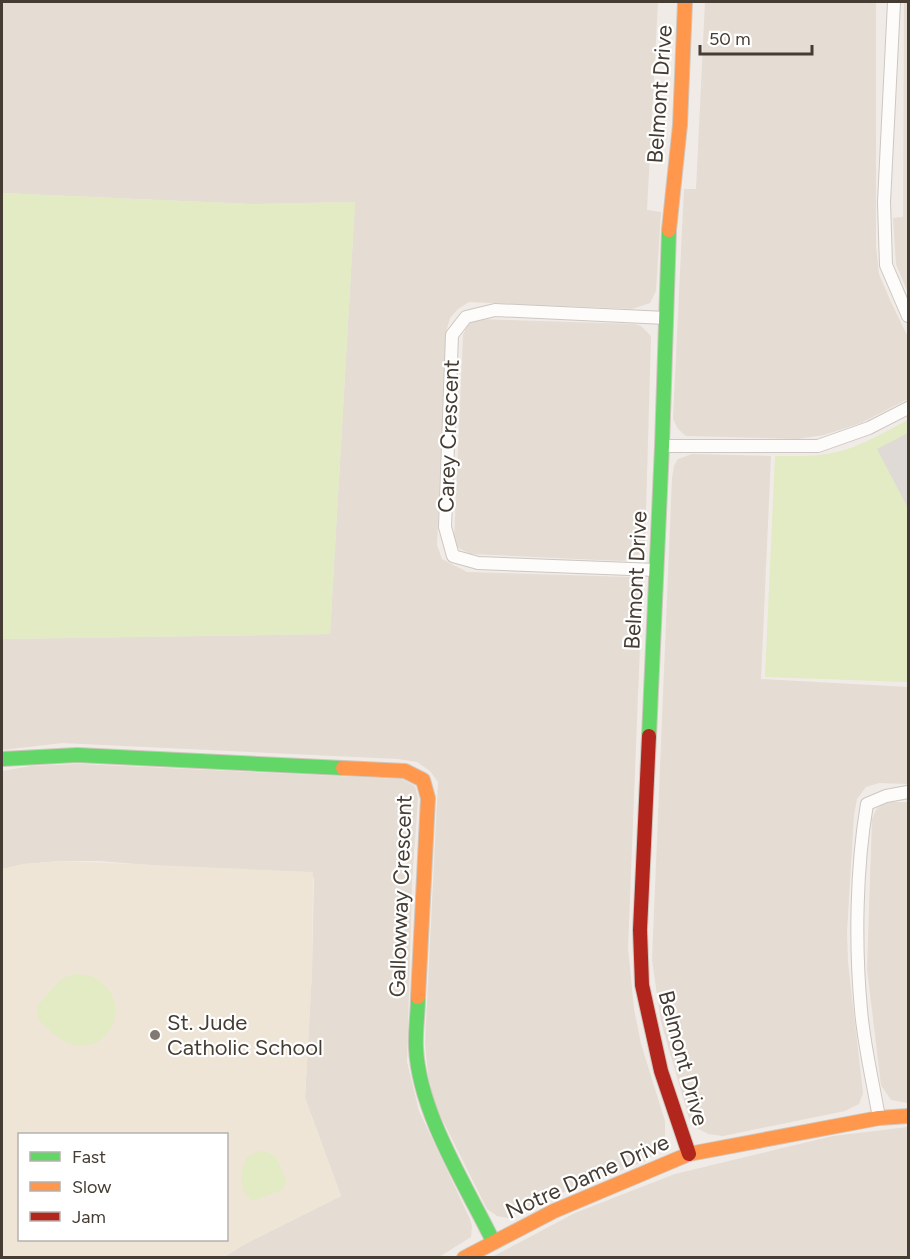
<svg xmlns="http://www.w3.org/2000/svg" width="910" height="1259" font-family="Figtree,sans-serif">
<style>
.residential{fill:#e5dcd3}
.education{fill:#efe5d7;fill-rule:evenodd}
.green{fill:#e2ebc4}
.parking{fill:#dfdad6}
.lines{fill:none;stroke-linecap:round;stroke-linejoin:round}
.street-casing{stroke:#ccc7c2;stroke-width:14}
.fast-casing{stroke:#cfc7bd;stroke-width:16}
.slow-casing{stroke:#cfc7bd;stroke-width:16}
.jam-casing{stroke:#cfc7bd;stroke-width:16}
.street{stroke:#fdfcfb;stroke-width:12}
.fast{stroke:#63d668;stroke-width:14}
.slow{stroke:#ff974d;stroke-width:14}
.jam{stroke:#b3261e;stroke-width:14}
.poi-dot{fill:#817972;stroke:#fff;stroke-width:2}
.labels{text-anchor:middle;stroke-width:4.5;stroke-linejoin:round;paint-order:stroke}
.street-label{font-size:22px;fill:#453c33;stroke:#fff}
.poi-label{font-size:22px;fill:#453c33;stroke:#fff;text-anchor:start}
</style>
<rect width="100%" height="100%" fill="#f0ebe6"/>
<!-- residential -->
<path class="residential" d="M2,2h656l-11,208 14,2 -5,79 -6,12 -18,6 -163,-7 -11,7 -8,9 -4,14 -9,213 5,14 25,13 163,5 8,6 4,11 -14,354 6,61 7,35 24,77v18l-6,11 -13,11 -73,27 -66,30 -10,-2 -10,-7 -53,-106 -6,-29 -3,-31 13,-261 -8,-11 -13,-9 -19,-3 -336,-16 -60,7v-111l328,-5 25,-432 -104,2 -249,-11z
M705,2h171v244l3,28 11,26 18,37v62l-47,24 -37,12 -26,4 -112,-3 -8,-7 -5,-10 11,-230h12z
M904,2h4v291l-12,-29 -3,-46 10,-1z
M478,319l157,5 6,2 10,10 -6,209 -5,9 -9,6 -10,1 -151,-7 -13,-7 -3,-9 9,-203 5,-11z
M692,454l79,2 -10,223 147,8v97l-29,-1 -13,4 -9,12 -3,16 -7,117 1,30 15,131 -4,11 -14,7 -122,25 -15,-2 -11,-6 -8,-10 -28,-96 -9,-62 20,-482 2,-12 4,-7z
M79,764l323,15 13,7 3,13 -6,83 -5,180 12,49 51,108 2,7 -1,11 -32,20h-215l21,-13 96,-48 -36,-98 7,-127 2,-93 -215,-17h-38l-37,3 -22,5v-98l29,-5z
M892,802h16v301l-17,-3 -10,-15 -14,-116 5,-150 4,-9 6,-6z
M908,1127v130h-416l83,-44 100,-39 158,-38z"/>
<!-- education -->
<path class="education" d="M61,861l252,11 -1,99 -7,127 36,98 -96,48 -21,13h-222v-388l22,-5zM20,1134h206v106h-206z"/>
<!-- green -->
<path class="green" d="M2,193l249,11 104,-2 -25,432 -328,5z
M908,420v262l-143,-5 10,-221c20,0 41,1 61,-4 25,-5 50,-21 72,-32z
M74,974c6,1 14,0 19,3 43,21 18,82 -25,66 -11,-4 -21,-16 -30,-23l-1,-14 24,-27z
M262,1150l14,6 11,26 -5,8 -29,11c-17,-11 -12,-30 -6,-45z"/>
<!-- parking -->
<path class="parking" d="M908,433v75l-31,-59z"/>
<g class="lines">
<!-- street casing -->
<g class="street-casing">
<path id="street" d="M894,2l-10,200 2,63 22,51
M662,446h156l51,-18 39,-20
M656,570l-178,-7 -25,-7 -8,-29 7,-192 14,-18 29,-7 171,8
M879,1118c-6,-36 -15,-72 -18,-108 -6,-65 -5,-142 6,-206l19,-8 22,-4"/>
</g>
<!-- fast casing -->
<g class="fast-casing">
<path id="fast" d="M649,736l13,-290 7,-216
M2,759l75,-4 266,13
M418,997c0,17 -3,35 -2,51 3,64 49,136 77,193"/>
</g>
<!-- slow casing -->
<g class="slow-casing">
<path id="slow" d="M669,230l11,-105 5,-123
M343,768l62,3 18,9 5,18 -10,199
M464,1258l90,-47 135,-57 190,-36 29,-2"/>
</g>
<!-- jam casing -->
<g class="jam-casing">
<path id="jam" d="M649,736l-9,194 2,55 19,86 28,83"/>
</g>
<!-- street -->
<use href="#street" class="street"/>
<!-- fast -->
<use href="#fast" class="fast"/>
<!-- slow -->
<use href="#slow" class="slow"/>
<!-- jam -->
<use href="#jam" class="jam"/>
</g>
<!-- markers -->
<circle class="poi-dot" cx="155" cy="1035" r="6"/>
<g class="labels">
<!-- street labels -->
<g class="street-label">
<text transform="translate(659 94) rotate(-86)" y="8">Belmont Drive</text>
<text transform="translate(448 436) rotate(-88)" y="8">Carey Crescent</text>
<text transform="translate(635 580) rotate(-87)" y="8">Belmont Drive</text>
<text transform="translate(400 896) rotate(-88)" y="8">Gallowway Crescent</text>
<text transform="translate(684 1058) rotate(75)" y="8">Belmont Drive</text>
<text transform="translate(587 1176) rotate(-24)" y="8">Notre Dame Drive</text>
</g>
<!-- poi labels -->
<g class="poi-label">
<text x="167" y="1030">St. Jude<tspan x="167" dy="25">Catholic School</tspan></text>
</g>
</g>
<!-- border -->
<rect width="910" height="1259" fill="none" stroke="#453c33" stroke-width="6"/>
<!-- legend -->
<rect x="18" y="1133" width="210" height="108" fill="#ffffff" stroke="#b5b1ad" stroke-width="1.5"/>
<rect x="30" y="1152" width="30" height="9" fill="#63d668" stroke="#b5b1ad" stroke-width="1.5"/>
<text x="72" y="1163" font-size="18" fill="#453c33">Fast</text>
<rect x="30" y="1182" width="30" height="9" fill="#ff974d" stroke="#b5b1ad" stroke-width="1.5"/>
<text x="72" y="1193" font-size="18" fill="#453c33">Slow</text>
<rect x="30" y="1212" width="30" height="9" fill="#b3261e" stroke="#b5b1ad" stroke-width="1.5"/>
<text x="72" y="1223" font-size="18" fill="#453c33">Jam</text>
<!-- scale -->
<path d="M700 45v9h112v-9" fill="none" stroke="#453c33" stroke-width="3"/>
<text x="709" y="45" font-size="18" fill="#453c33" stroke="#ffffff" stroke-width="4.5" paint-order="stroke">50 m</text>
</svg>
